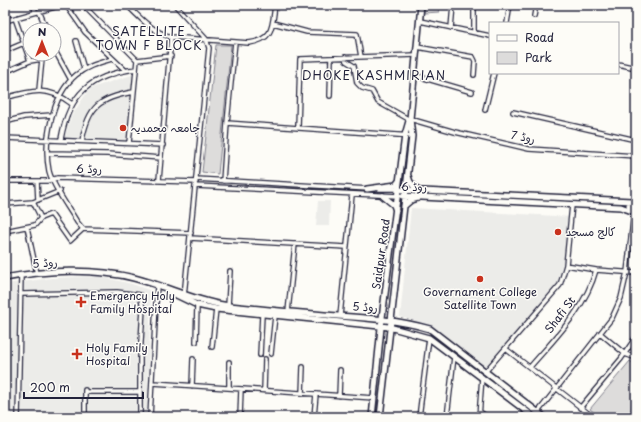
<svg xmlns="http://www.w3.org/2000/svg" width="641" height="422" font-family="'Playpen Sans','Playpen Sans Arabic',sans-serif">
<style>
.built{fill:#ecece9}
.green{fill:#dddcdb;stroke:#807f8b}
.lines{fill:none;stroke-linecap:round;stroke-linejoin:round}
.street-casing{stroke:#22223b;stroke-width:6}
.secondary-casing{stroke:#22223b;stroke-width:8}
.street{stroke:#fdfcf7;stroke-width:3.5}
.secondary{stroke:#fdfcf7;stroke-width:5}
.poi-dot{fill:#c8321e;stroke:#fdfcf7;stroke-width:1.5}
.labels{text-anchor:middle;stroke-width:3;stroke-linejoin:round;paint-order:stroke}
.poi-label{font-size:11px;fill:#22223b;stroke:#fdfcf7;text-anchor:start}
.street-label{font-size:11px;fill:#22223b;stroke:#fdfcf7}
.neighbourhood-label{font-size:12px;letter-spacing:1px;fill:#22223b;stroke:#fdfcf7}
</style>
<rect width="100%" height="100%" fill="#fdfcf7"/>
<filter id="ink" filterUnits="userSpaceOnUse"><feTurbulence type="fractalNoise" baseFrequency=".025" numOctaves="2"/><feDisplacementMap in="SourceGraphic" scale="8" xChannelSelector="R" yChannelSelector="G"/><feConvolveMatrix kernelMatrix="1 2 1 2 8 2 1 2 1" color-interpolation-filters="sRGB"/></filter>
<g filter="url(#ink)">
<!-- built -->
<path class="built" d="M135,74l-7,68 -64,-3 7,-22 16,-25 7,-5z
M318,201h12l-1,25h-13z
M411,208l162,9 -9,60 -7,13 -70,79 -57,-44 -30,-8z
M98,276l34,8 19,7 -4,126h-142v-133l47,-6z"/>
<!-- green -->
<path class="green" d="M424,5h14l1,7 -15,1z
M216,45h15l-13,129 -16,-2z
M630,361l6,4v19l-6,33h-30l-10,-8z"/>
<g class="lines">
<!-- street casing -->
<g class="street-casing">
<path id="street" d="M34,5l1,7
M66,5l19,27 40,38
M83,5l54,55 34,-4
M127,5c14,14 26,27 44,32l78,6c25,-4 23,-16 26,-38
M175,5l31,34 3,9 -25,248
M226,5h14
M517,5l19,2
M5,6l4,14
M303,6v-1
M39,11l8,19
M534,16l2,-11
M15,18l15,43
M5,21l57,-16
M420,21l70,15
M633,22l3,1
M273,23l34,9 50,2 4,23
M507,23l3,-18
M451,28l2,-23
M474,32v-27
M76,41l8,28
M417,47l56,10 2,4 -1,14
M54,49l17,31
M5,51l19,-8
M345,57l1,4 8,5 3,17 5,5 10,3 6,11 32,18
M618,64l18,4
M5,72l25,-11 12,-2 -3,31
M414,75l58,17
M330,96l1,-38
M5,98c27,-8 44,-12 67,6
M485,110l9,-37
M513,112l123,28
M410,119l45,13 74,17 107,7
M5,122l19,-5 28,-2
M227,123l8,-81
M298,128l2,-69 116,-4
M5,138l158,7
M61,139c8,-45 29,-64 75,-70
M82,141c6,-35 18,-43 51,-49
M129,143l8,-83
M48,153l59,1 54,4
M196,179l173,10
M159,180l12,-143
M5,181h42l10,-3 139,4
M37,181l1,19
M223,181l4,-58 185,13
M196,186l202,10
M379,189h20
M635,200l1,-8
M33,202l8,16
M5,204l28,-2 27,-11
M27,227l10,47
M83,229l-6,-7c-8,-14 -24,-35 -28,-51 -6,-29 3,-76 27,-96 11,-9 23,-12 36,-16
M5,231l30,-6 6,-7 10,-4 19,27 13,-12 108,4
M190,238l156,9
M566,265l30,5 40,3
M22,294l95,-2 23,3 3,13 -3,50v59
M228,306l2,-35
M288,312l7,-68
M340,316l12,-121
M600,333l25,21 11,4
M196,342l1,-37
M212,347l4,-38
M506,349l87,68
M271,354l4,-38
M260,355l2,-40
M530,367c25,-29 56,-59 66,-97
M485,372l75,-87 6,-20 6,-60
M153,383l221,15
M192,386l1,-27
M229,388v-26
M264,390l1,-31
M85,392h55
M302,394l1,-27
M339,396l1,-26
M580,408l41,-49 15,-22
M480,412l7,5
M538,412l74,-94 9,-20 6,-26 7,-60
M18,417l3,-142
M85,417v-27
M150,417l7,-132
M240,417l1,-28
M314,417l2,-23
M419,417l10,-79
M447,417l7,-60
M479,417l3,-40"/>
</g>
<!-- secondary casing -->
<g class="secondary-casing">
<path id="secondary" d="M408,176l2,6 8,9
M367,189l29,-4 3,-4
M402,190l230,11
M383,196l11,9 2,6
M402,196l219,11 11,4
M636,200l-4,1 -3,4 1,4 6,3
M404,206l7,-6 7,-2
M5,278c41,-8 89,-10 129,0 32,8 63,24 96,28 36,4 72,7 108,10 32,2 61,4 92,13l114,88
M168,291l29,14 19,4 173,18 40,11 105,79
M372,417l10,-99 23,-183 4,-14
M380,417l32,-281 -2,-17 11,-114"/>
</g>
<!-- street -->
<use href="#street" class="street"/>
<!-- secondary -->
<use href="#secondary" class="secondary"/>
</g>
</g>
<!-- markers -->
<g class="poi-dot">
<circle cx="123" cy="128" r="4"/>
<circle cx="558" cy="232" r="4"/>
<circle cx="480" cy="279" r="4"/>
<path d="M79 296h4v4h4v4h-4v4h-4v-4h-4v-4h4z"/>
<path d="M75 348h4v4h4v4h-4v4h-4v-4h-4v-4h4z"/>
</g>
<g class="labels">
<!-- poi labels -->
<g class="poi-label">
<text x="131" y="132">جامعہ محمدیہ</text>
<text x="566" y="236">کالج مسجد</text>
<text x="480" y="296" text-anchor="middle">Governament College<tspan x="480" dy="13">Satellite Town</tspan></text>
<text x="90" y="300">Emergency Holy<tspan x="90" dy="13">Family Hospital</tspan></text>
<text x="86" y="352">Holy Family<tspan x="86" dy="13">Hospital</tspan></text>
</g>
<!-- street labels -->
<g class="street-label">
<text transform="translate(523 137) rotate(11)" y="4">روڈ 7</text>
<text transform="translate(89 169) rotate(1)" y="4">روڈ 6</text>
<text transform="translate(414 187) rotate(1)" y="4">روڈ 6</text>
<text transform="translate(381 254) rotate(-82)" y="4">Saidpur Road</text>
<text transform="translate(45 263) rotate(-3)" y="4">روڈ 5</text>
<text transform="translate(365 307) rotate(3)" y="4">روڈ 5</text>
<text transform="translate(560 315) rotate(-53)" y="4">Shafi St</text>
</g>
<!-- neighbourhood labels -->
<g class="neighbourhood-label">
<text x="149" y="36">SATELLITE<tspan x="149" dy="14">TOWN F BLOCK</tspan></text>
<text x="374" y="80">DHOKE KASHMIRIAN</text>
</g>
</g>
<!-- margin -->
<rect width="641" height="422" fill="none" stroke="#fdfcf7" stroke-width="20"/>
<rect x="10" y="10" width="621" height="402" fill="none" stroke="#22223b" stroke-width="1.5" filter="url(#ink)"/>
<!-- legend -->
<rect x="489" y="22" width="130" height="52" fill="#fdfcf7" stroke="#a5a5ac"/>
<rect x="497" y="35" width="20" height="6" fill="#fdfcf7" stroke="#a5a5ac"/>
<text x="525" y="42" font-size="12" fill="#22223b">Road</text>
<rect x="497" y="52" width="20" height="12" fill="#dddcdb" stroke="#a5a5ac"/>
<text x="525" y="62" font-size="12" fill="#22223b">Park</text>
<!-- north arrow -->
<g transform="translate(42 42)"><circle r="19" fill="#fdfcf7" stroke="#a5a5ac"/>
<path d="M0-3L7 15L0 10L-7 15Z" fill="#c8321e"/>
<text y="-6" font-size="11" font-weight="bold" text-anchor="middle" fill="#22223b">N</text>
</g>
<!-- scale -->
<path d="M24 392v6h119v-6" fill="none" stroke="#22223b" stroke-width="2"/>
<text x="30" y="392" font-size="12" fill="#22223b" stroke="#fdfcf7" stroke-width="3" paint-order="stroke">200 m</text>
</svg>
